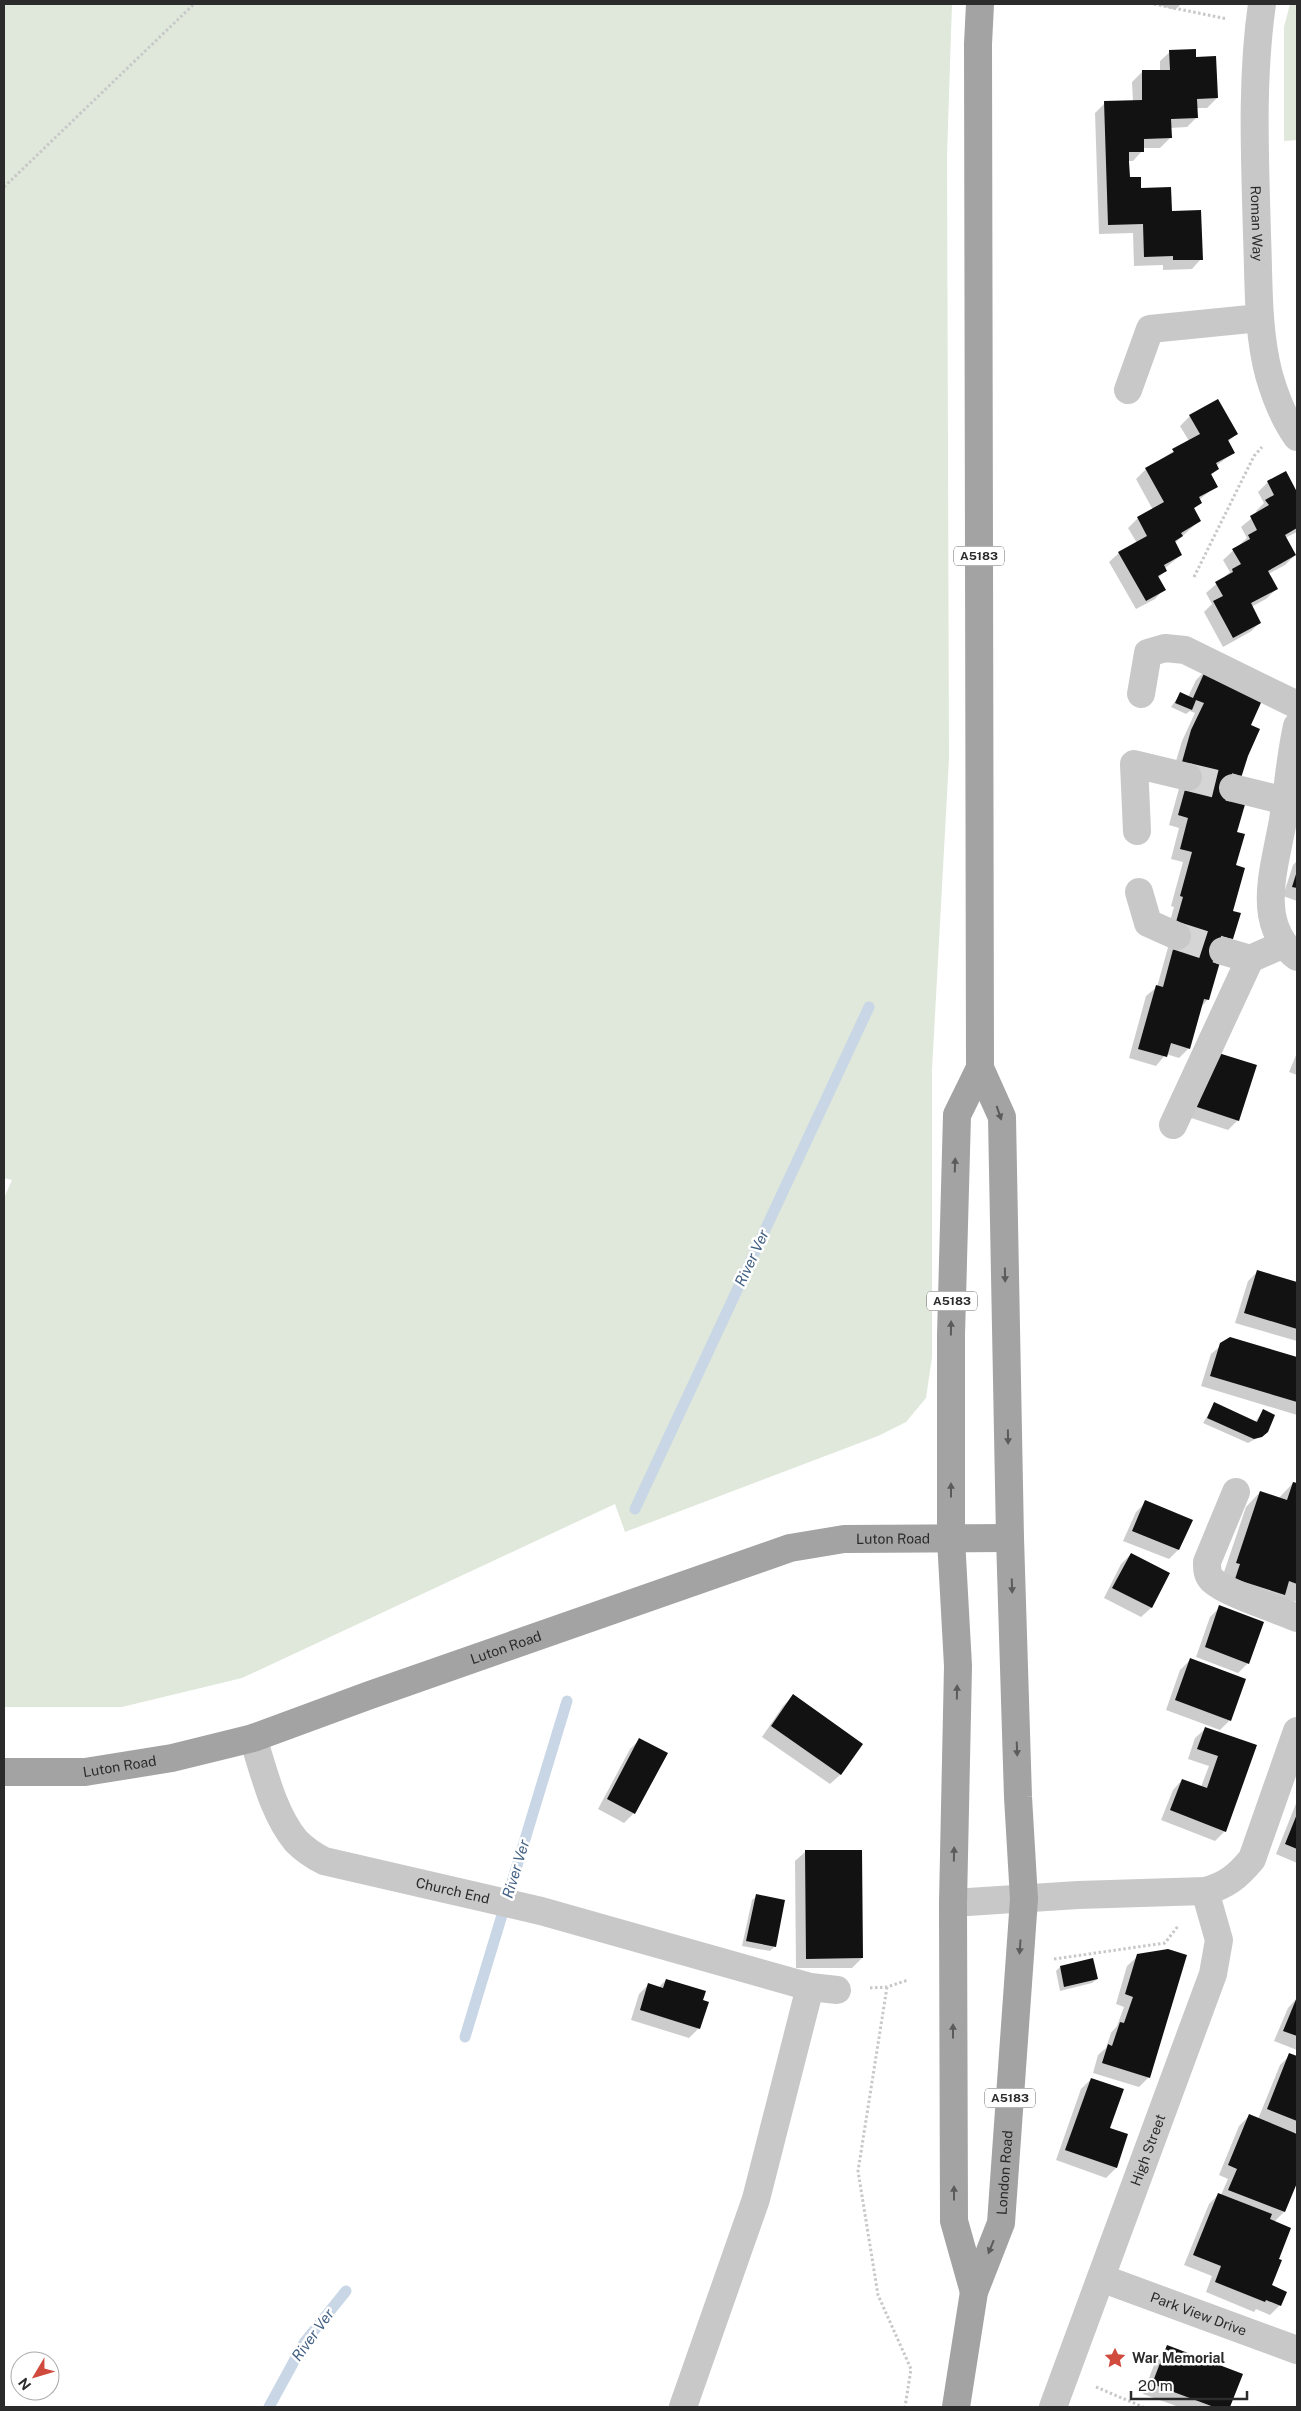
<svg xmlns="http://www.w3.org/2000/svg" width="1301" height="2411" font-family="'Public Sans',sans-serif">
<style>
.green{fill:#dfe8da}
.shadow{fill:#0003}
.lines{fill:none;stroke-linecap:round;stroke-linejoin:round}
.stream{stroke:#c8d6e6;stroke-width:11}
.building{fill:#121212}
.minor-tunnel{stroke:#d5d5d5;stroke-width:28;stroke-dasharray:28 14;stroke-linecap:butt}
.path{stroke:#c8c8c8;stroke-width:3;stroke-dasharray:2.5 2.5;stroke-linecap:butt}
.minor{stroke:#c8c8c8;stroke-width:28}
.major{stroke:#a3a3a3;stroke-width:28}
.oneway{fill:#5b5b5b}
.labels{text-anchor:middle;stroke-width:5;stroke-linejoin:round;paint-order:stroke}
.shield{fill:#fff;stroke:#6b6b6b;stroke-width:1}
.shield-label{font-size:12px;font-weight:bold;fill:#2b2b2b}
.street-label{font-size:14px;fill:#2b2b2b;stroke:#fff}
.poi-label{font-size:14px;font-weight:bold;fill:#2b2b2b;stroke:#fff;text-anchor:start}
.water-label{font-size:15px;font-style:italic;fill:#436184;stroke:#fff}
</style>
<rect width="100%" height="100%" fill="#fff"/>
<!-- green -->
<path class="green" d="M4,4h948l-5,151 2,603 -17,312v287l-6,41 -20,24 -28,14 -253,96 -10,-28 -373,174 -120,29h-118v-509l8,-18 -8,-2z
M1290,4h7v136l-13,1v-114z"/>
<!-- shadow -->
<path class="shadow" d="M1156,4h25l-6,6z
M1170,52l25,6 22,40 -10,10h-10v9l-10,10 -17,1v10l-10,10h-18v3l-9,10h-5l1,17 41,34 31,47 -9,10 -29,1v-5l-29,1 -1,-33 -34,1 -4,-121 10,-10 28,-1 -1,-20 10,-10 18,-1v-10z
M1190,416l46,18 -8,8 5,11 -17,13 2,3 -8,7 6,10 -17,14 1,2 -7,8 6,11 -24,22 6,12 -17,14 1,2 -7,7 6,11 -9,10 -19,10 -27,-47 10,-9 18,-10 -9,-15 10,-10 15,-8 -17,-31 10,-10 43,-28 -9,-15z
M1285,472l12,22v38l-12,6 10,17 -10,10 -17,9 8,15 -10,10 -15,8 9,16 -10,9 -27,15 -19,-35 8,-8 -6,-11 24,-21 -7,-12 24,-22 -6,-11 17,-14 -2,-2 8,-8 -6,-11 10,-10z
M1206,670l43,55 -3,30 -6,22 -5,56 -3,106 -9,9 -15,51 -7,8 -12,41 -10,10 -13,-4 -10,12 -27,-8 17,-62 11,-9 15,-54 -5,-1 7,-25 -3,-1 12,-44 -12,-3 8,-31 -10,-3 14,-51 -10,-3 9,-30 13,-28 -5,-2 -4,3 -15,-7 9,-13 8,3 8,-17z
M1297,861v40l-14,-5 10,-31z
M1297,1053v22l-8,-3z
M1203,1062l35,58 -10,10 -43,-14z
M1258,1271l39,12v58l-62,-18 13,-42z
M1230,1338l67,20v57l-96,-29 10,-32z
M1215,1404l40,18 8,-11 -2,25 -13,7 -45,-20z
M1293,1483l4,2v114l-2,3 -73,-24 24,-71 14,-15 18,7z
M1146,1502l32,48 -9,9 -46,-18 13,-29z
M1131,1554l37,19 -17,35 -10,9 -37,-19 17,-34z
M1220,1607l28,56 -10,10 -42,-16 14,-40z
M1190,1660l40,60 -10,10 -54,-20 14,-40z
M793,1696l68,48 -21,31 -10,9 -68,-47 21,-31z
M1205,1729l50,17 -30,85 -10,10 -54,-21 12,-30 9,-10 19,7 8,-21 -21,-7 7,-21z
M640,1739l-6,74 -10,10 -26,-14 32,-60z
M1297,1801v62l-21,-9z
M805,1852l57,106 -10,10h-56l-1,-107z
M757,1896l27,5 -10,46 -4,4 -28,-5 10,-46z
M1138,1956l11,121 -10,10 -46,-14 5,-18 8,-7 5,-15 6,-7 7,-19 -8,-3 11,-38z
M1060,1967l37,12 -5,4 -32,8 -4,-20z
M666,1980l36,21 -3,27 -10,10 -58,-18 8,-26 9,-9 10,3z
M1297,1998v52l-23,-9 14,-33z
M1290,2055l7,3v73l-3,3 3,2v43l-13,33 -10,10 3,38 -7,26 10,19 -10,10 -14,-6 -2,3 -48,-20 6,-16 -28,-11 25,-61 10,-10 2,1 7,-16 -9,-4 20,-49 10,-10 9,3 22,-54z
M1091,2079l18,50 18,6 -11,33 -10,10 -50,-18 25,-71z
M1167,2347l74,28 -12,32h-50l-36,-13 14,-37z"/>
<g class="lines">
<!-- stream -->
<path class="stream" d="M635,1509l234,-502
M465,2037l102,-336
M269,2407l35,-64 42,-52"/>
</g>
<!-- building -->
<path class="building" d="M1196,49v8l20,-1 2,42 -21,1 1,19 -27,1 1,19 -28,1v13h-15v10l1,15h11v11l30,-1 1,24 29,-1 2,50h-30v-4l-29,1 -1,-33 -35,1 -4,-124 38,-1v-30h28l-1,-20z
M1218,399l20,35 -10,6 7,13 -19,10 3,6 -8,5 7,13 -19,10 3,6 -8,5 7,13 -20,12 2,3 -8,5 7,14 -18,10 3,6 -9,5 8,14 -20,11 -28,-49 29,-16 -10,-19 27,-15 -19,-34 29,-16 -2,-3 28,-15 -11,-19z
M1286,471l11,21v36l-12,7 11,20 -28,16 10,18 -27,14 10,20 -28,15 -20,-37 10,-5 -8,-14 18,-10 -1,-3 9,-5 -9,-15 18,-10 -2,-4 9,-5 -7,-14 19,-11 -4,-5 9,-5 -7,-14z
M1206,669l58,27 -13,29 9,4 -12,27 -7,22 5,23 -9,31 8,2 -9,31 9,3 -12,43 8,2 -8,26 -6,-1 -18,62 -5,-1 -14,50 -19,-6 -4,14 -29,-8 18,-64 7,2 12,-45 1,-20 7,-25 -3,-1 12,-44 -12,-3 8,-31 -10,-3 14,-51 -10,-2 9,-32 13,-27 -8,-3 -4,10 -17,-7 5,-11 13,6z
M1297,871v17l-5,-1z
M1212,1051l45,14 -18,56 -45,-15z
M1257,1270l40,12v47l-53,-16z
M1230,1337l67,20v45l-87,-26 10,-33z
M1214,1402l43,20 6,-13 12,6 -7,17 -6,5 -8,2 -47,-21z
M1293,1482l4,1v101l-8,-3 -4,14 -50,-16 5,-15 -4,-1 24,-72 27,9z
M1145,1500l48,20 -14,30 -47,-19z
M1131,1553l39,20 -18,35 -40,-20z
M1219,1605l45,17 -15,42 -44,-17z
M1190,1658l56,21 -15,42 -56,-21z
M793,1694l70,50 -22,31 -70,-49z
M1205,1727l52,18 -31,87 -56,-22 12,-31 25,9 11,-32 -21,-7z
M639,1738l29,15 -33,61 -28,-15z
M1297,1814v35l-12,-5z
M805,1850h57l1,108 -57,1z
M756,1894l29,6 -9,47 -30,-6z
M1168,1949l19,6 -37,123 -48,-15 6,-19 4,2 8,-24 4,1 9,-26 -8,-3 12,-40z
M1093,1958l5,21 -34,8 -4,-21z
M666,1979l40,12 -3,9 6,2 -9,27 -60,-19 8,-27 15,5z
M1297,1997v39l-14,-5z
M1289,2053l8,3v65l-30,-12z
M1091,2078l33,11 -14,39 18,6 -11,34 -52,-18z
M1249,2114l48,20v49l-12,29 -57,-22 9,-21 -9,-4z
M1218,2193l54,21 -2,5 21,9 -12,31 3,1 -10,25 15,7 -6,14 -15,-6 -1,2 -50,-20 6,-16 -28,-11z
M1167,2345l76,29 -13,33h-16l-62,-23z"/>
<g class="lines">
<!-- minor-tunnel -->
<path class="minor-tunnel" d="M1188,777l45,11
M1177,936l46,15"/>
<!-- path -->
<path class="path" d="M1154,4l73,15
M4,187l190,-183
M1194,577l60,-121 8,-9
M1054,1959l111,-16 13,-17
M887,1987l-29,184 20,124 33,74 -6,38
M870,1988l17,-1 21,-7
M1096,2387l47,20"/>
<!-- minor -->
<g class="minor">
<path id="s1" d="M1262,4c-11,76 -7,154 -5,231 2,46 0,95 12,140 6,21 15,44 28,62"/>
<path d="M1128,390l22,-61 110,-11"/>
<path d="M1141,694l7,-41 17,-5 20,2 112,55"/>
<path d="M1297,726c-7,31 -9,63 -14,94 -5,30 -16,65 -11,95 3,17 12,32 25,42"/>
<path d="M1233,788l53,13"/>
<path d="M1137,831l-3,-67 54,13"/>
<path d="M1139,892l9,31 29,13"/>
<path d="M1223,951l27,8"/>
<path d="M1173,1125l77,-166 34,-15"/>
<path d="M1236,1492l-29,70c0,7 0,13 5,18 15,14 65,29 85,38"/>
<path id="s2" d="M253,1738c11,34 20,75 43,103 8,8 18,15 28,20l217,50 269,76 27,3"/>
<path d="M953,1903l125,-8 127,-4c21,-5 33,-15 47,-32l45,-128"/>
<path id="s3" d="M1101,2278l196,72"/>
<path d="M683,2407l73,-208 54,-212"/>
<path id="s4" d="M1053,2407l160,-433 6,-34 -14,-49"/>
</g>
<!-- major -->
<g class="major">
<path id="s5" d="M4,1772h81l87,-14 81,-20 117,-43 420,-147 54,-9 166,-1"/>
<path d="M974,2292l-20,-71 -1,-318 5,-237 -7,-127v-204l6,-220 23,-47"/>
<path id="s6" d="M956,2407l18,-115 27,-69 23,-324 -6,-102 -8,-259 -8,-421 -22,-49 -2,-1024 2,-40"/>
</g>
</g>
<!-- one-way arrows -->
<defs><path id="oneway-solid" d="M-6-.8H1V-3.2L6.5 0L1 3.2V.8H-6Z" transform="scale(1.25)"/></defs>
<g class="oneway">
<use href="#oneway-solid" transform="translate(999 1113) rotate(71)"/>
<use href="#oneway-solid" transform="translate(955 1165) rotate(-88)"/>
<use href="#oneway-solid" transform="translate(1005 1275) rotate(89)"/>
<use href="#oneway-solid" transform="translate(951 1328) rotate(-89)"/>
<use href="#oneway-solid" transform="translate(1008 1437) rotate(89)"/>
<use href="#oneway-solid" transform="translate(951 1490) rotate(-90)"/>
<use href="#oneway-solid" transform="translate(1012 1586) rotate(88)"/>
<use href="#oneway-solid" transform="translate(957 1692) rotate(-89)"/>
<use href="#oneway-solid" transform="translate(1017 1749) rotate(88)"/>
<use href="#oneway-solid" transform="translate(954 1854) rotate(-89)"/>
<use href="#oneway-solid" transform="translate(1020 1947) rotate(94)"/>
<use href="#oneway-solid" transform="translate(953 2031) rotate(-90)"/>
<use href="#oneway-solid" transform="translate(954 2193) rotate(-90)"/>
<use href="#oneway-solid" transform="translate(991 2247) rotate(112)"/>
</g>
<!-- icons -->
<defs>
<g id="sight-bare" transform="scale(1.725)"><path d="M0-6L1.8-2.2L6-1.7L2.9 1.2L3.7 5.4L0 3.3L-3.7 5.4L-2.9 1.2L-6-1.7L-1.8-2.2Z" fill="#d14a3e" stroke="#fff" stroke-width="2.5" paint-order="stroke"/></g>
</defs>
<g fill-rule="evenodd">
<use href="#sight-bare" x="1115" y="2358"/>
</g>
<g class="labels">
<!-- shield labels -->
<g class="shield">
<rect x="954" y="546.5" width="50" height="19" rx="4"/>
<rect x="927" y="1291.5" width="50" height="19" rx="4"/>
<rect x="985" y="2088.5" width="50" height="19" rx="4"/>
</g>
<g class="shield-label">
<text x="979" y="560">A5183</text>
<text x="952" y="1305">A5183</text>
<text x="1010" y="2102">A5183</text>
</g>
<!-- street labels -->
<g class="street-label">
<text dy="5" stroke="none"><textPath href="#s1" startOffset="220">Roman Way</textPath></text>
<text dy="5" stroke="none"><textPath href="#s5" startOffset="926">Luton Road</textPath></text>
<text dy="5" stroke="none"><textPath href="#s5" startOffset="521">Luton Road</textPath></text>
<text dy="5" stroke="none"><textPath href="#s5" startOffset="116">Luton Road</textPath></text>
<text dy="5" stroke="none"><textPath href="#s2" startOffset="279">Church End</textPath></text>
<text dy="5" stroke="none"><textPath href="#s4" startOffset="274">High Street</textPath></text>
<text dy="5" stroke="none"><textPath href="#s6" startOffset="241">London Road</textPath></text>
<text dy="5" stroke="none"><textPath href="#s3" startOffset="104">Park View Drive</textPath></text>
</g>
<!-- poi labels -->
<g class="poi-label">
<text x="1132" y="2363">War Memorial</text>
</g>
<!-- water labels -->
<g class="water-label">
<text transform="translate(752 1258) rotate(-65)" y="5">River Ver</text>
<text transform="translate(516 1869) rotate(-73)" y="5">River Ver</text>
<text transform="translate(313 2335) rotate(-54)" y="5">River Ver</text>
</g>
</g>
<!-- border -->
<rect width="1301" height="2411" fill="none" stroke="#2b2b2b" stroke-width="10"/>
<!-- north arrow -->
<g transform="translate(35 2376) rotate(232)"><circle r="24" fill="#ffffff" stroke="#aaaaaa"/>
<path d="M0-4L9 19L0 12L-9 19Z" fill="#d14a3e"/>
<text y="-8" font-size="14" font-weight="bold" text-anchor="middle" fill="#2b2b2b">N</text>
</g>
<!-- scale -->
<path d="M1131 2391v8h116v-8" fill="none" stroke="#2b2b2b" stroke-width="2.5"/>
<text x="1138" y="2391" font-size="15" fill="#2b2b2b" stroke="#ffffff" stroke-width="4" paint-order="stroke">20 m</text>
</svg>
